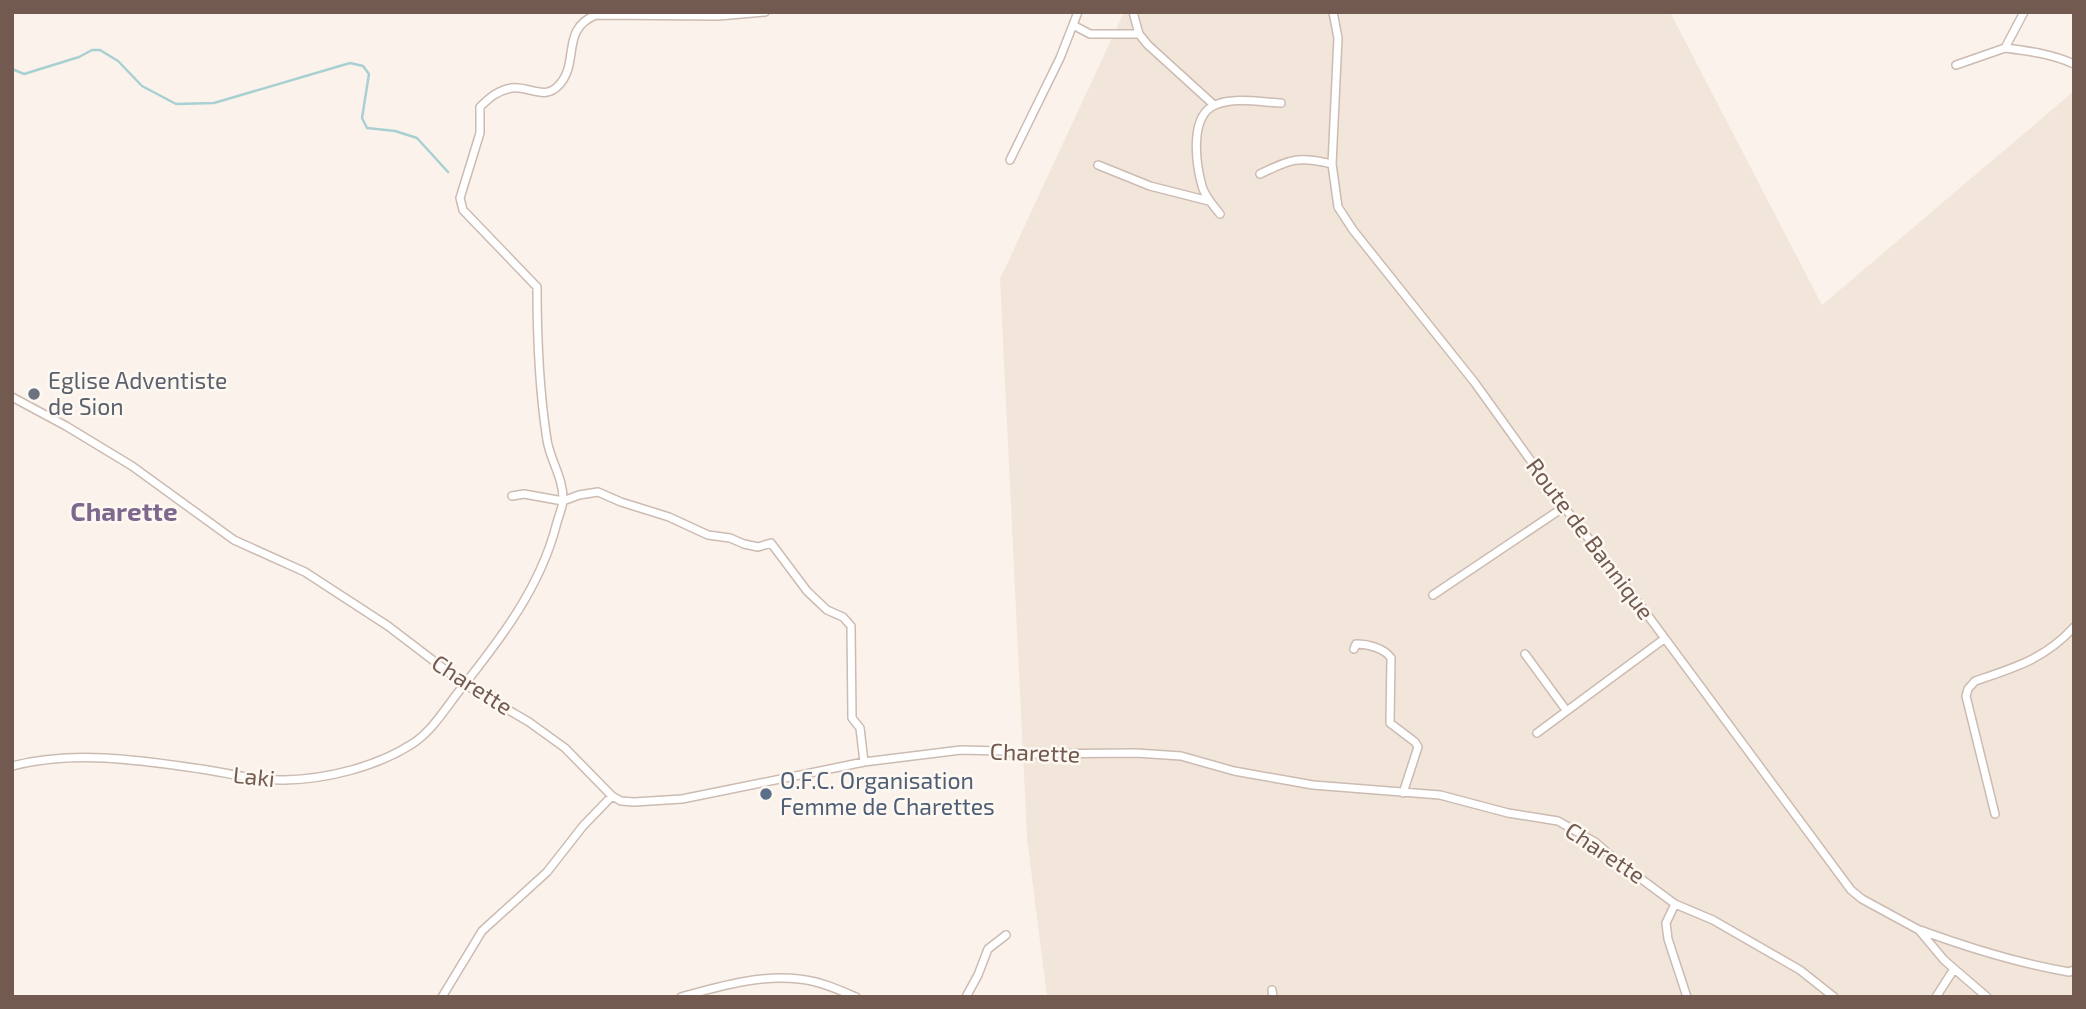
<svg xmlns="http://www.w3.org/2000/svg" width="2086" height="1009" font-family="'Exo 2',sans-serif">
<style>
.residential{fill:#f2e5da}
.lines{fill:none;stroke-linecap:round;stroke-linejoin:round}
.stream{stroke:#a8d0d3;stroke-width:2.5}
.street-casing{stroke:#ccbbb2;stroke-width:10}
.street{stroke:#fff;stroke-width:7}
.worship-dot{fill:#6b7280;stroke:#fdf8f1;stroke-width:2.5}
.service-dot{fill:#5c6f8a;stroke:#fdf8f1;stroke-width:2.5}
.labels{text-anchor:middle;stroke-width:5;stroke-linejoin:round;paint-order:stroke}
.worship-label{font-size:23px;fill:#5b616d;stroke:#fdf8f1;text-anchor:start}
.street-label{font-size:23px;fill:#735a50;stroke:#fdf8f1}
.service-label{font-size:23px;fill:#4e5e75;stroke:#fdf8f1;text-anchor:start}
.quarter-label{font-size:26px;font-weight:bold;fill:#7f688e;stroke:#fdf8f1}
</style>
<rect width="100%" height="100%" fill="#fbf3eb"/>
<!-- residential -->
<path class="residential" d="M1124,12h546l152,293 252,-214v906h-1027l-20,-159 -27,-559z"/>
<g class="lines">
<!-- stream -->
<path class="stream" d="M12,69l12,5 55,-17 13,-7h8l18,11 24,25 34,18 38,-1 136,-40 13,3 6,8 -7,44 5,10 28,3 22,7 31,34"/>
<!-- street casing -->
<g class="street-casing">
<path id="street" d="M1133,12l6,22 9,11 66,60
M1333,12l5,26 -6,126 6,43 15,23 122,153 89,124 68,87 219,296 11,9 57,31 25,30 43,37
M1073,25l17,9h49
M2005,48c24,3 47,6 69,16
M1956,65l49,-17 19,-36
M1010,160l50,-102 18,-46
M1098,165l52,21 59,15
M1260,174c31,-15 38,-18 72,-10
M1220,214c-7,-9 -15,-17 -18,-28 -6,-22 -13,-70 13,-81 19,-8 45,-3 66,-2
M12,397l54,29 66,40 102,74 71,32 83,54 76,58 65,38 36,26 47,48 9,5 13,1 48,-3 182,-37 97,-12 40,1 23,3 112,-1 45,3 53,15 79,14 127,10 68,18 50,8 37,21 22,19 58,43 38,16 87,50 34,27
M512,496l12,-2 39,7 16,-6 19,-3 23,10 48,15 39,18 22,3 14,6 14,3 13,-4 36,48 20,19 16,7 8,9 1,92 8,10 4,34
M1433,595l131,-88
M1354,649l2,-5c12,0 28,4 35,14l-1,65 25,19 3,5 -15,46
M1525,654l41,56
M1537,733l127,-94
M12,766c62,-16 127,-6 189,3 28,4 56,12 84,11 42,-1 91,-13 127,-36 22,-14 35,-39 52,-59 38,-48 76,-98 92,-159 2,-8 6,-17 7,-25 1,-22 -13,-41 -16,-61 -8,-51 -10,-102 -10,-153l-74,-77 -3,-12 20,-65v-26c9,-9 18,-17 32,-19 17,-2 33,13 47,-3 21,-22 1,-56 37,-70l123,1 46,-4
M1995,814l-29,-118 2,-7 7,-8c39,-13 70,-22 99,-54
M1675,904l-9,19 2,16 19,58
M1920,930c49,18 97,33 149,42l5,-2
M1272,990l1,7
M442,997l40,-66 65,-59 36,-46 29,-30
M681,997c36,-10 80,-23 118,-18 20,2 38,10 57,18
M966,997l12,-22 10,-26 18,-14
M1936,997l18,-28"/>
</g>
<!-- street -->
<use href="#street" class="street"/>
</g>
<!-- markers -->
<circle class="worship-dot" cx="34" cy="394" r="7"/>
<circle class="service-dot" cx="766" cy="794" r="7"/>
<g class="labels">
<!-- worship labels -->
<g class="worship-label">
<text x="48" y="389">Eglise Adventiste<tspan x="48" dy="26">de Sion</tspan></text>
</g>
<!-- street labels -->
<g class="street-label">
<text transform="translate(1590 539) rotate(53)" y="8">Route de Bannique</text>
<text transform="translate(472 685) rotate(33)" y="8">Charette</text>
<text transform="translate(1035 753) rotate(2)" y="8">Charette</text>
<text transform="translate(254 777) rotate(6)" y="8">Laki</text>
<text transform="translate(1605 853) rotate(34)" y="8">Charette</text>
</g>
<!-- service labels -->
<g class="service-label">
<text x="780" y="789">O.F.C. Organisation<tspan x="780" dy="26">Femme de Charettes</tspan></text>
</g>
<!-- quarter labels -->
<g class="quarter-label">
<text x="124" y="521">Charette</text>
</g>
</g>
<!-- border -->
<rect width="2086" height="1009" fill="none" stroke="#735a50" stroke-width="28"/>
</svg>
